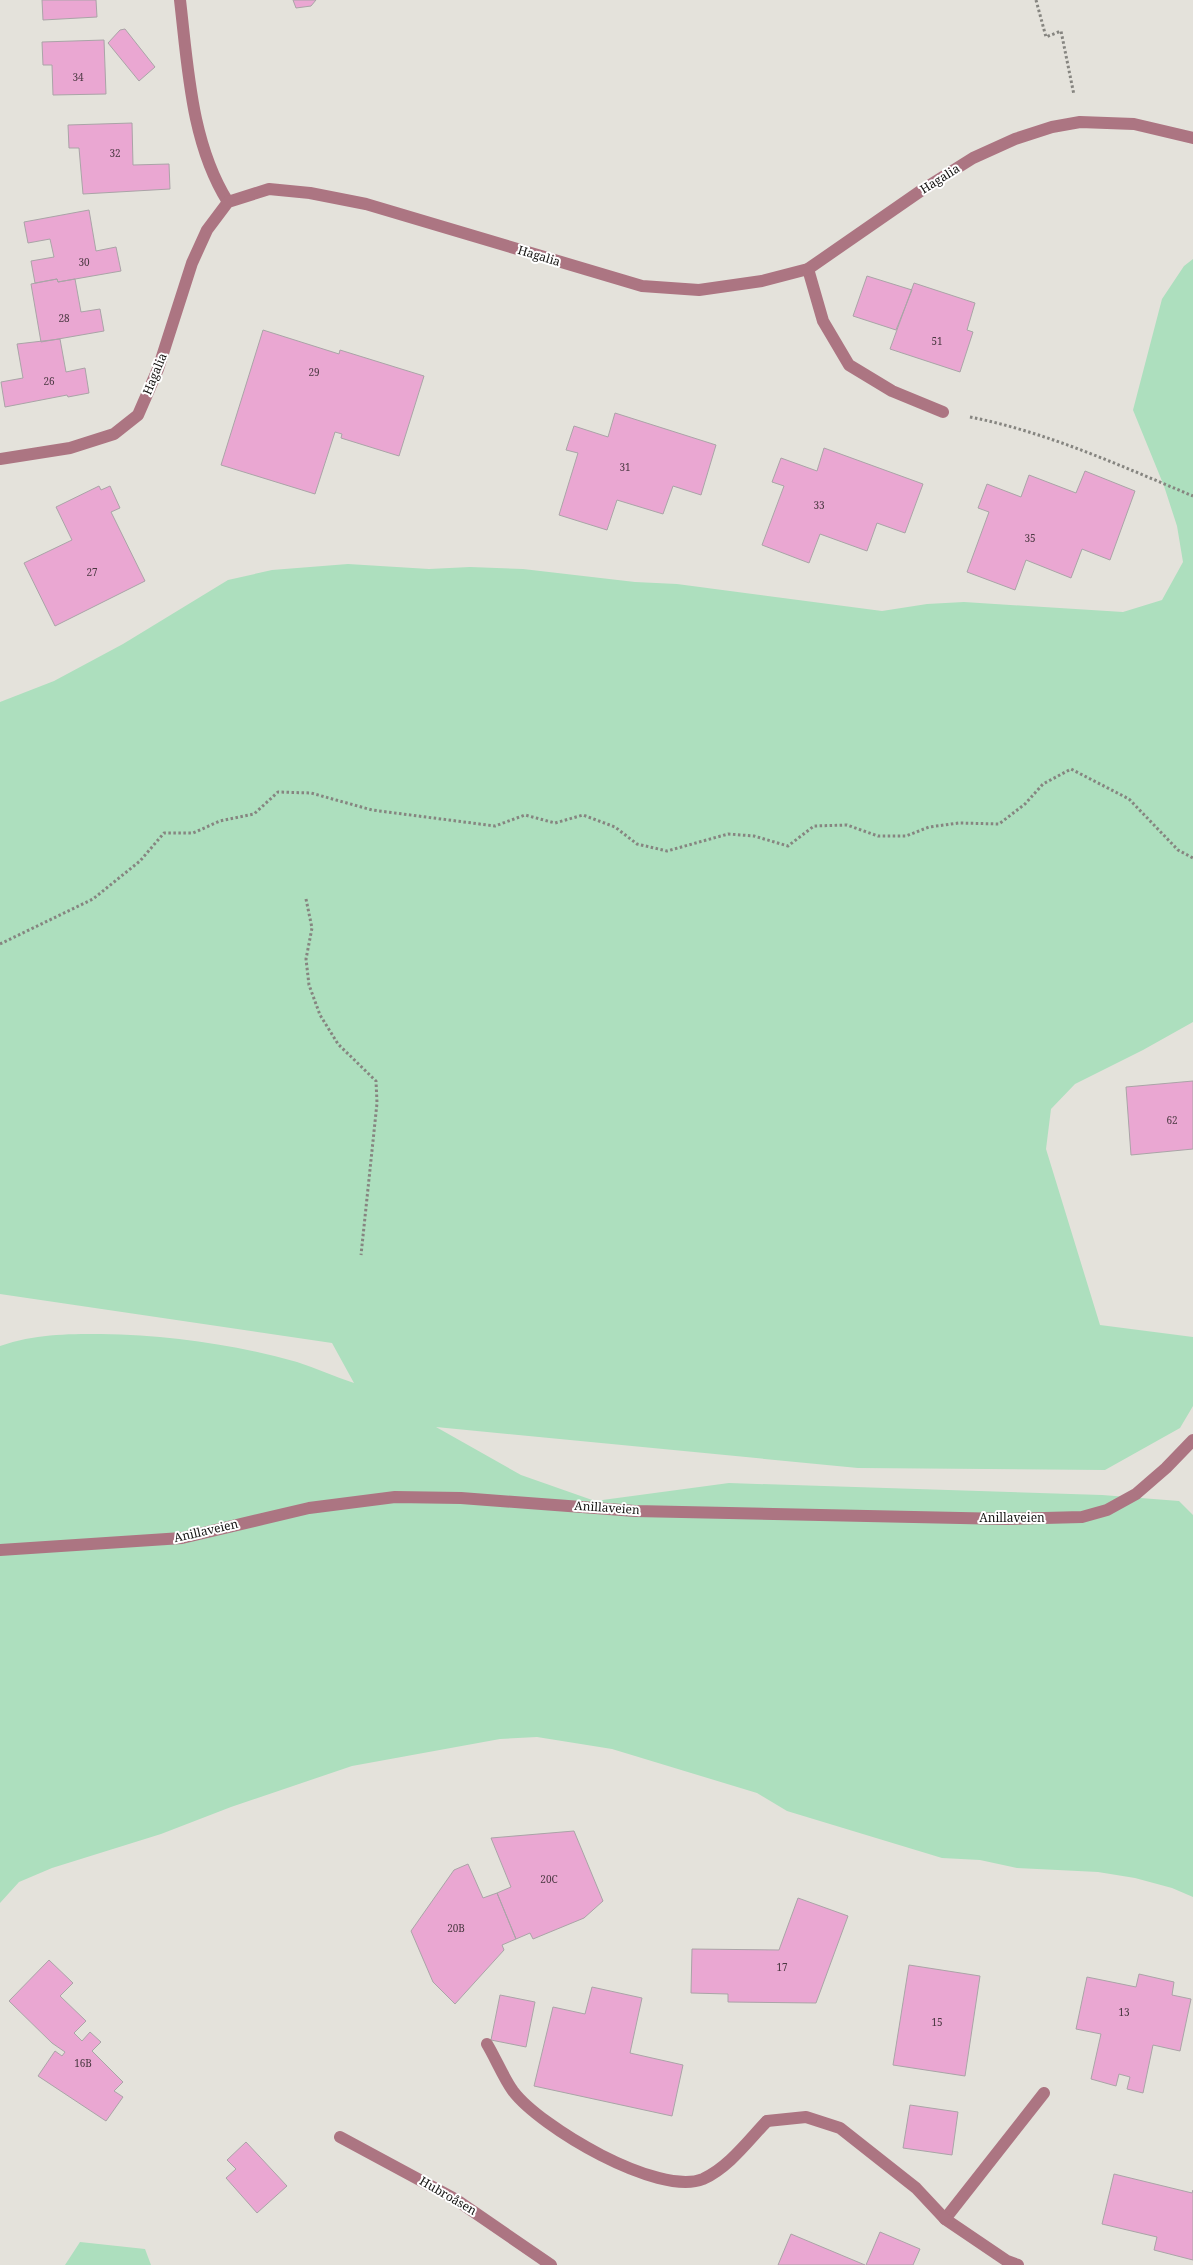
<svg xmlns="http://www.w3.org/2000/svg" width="1193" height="2265" font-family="'Noto Serif',serif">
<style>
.green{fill:#addfbe}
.building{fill:#eaa7d2;stroke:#aaa4a7}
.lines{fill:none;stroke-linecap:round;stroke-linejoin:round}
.path{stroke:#868580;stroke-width:3;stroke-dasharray:2.5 2.5;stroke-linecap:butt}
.service{stroke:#ac7582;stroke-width:12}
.minor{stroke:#ac7582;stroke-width:12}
.labels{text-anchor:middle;stroke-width:4;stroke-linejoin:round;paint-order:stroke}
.number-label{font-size:10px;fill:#4a3841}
.street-label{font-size:12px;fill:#141311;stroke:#fff}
</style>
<rect width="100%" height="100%" fill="#e4e2db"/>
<!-- green -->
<path class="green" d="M1193,259v763l-50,28 -68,34 -24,25 -5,40 54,176 93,12v69l-13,22 -75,42 -247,-2 -422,-41 85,48 74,26 134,-18 373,12 77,6 14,14v382l-21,-9 -37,-10 -37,-6 -81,-4 -37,-8 -38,-2 -155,-47 -30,-18 -145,-44 -75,-12 -37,2 -148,27 -121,41 -70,27 -109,34 -33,14 -19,21v-557c35,-12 65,-12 101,-12 67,1 131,10 196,28 19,6 38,15 57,21l-22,-40 -332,-49v-592l54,-21 69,-37 105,-64 44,-10 76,-6 81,5 41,-2 53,2 112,13 42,2 205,27 45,-7 37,-2 159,10 39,-12 21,-38 -6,-36 -13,-40 -31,-76 29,-111 22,-33z
M80,2242l65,7 6,16h-86z"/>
<!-- building -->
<path class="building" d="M42,0h54l1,17 -54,3z
M293,0h23l-5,6 -15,2z
M125,29l30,38 -16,14 -31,-38 12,-13z
M104,40l2,54 -53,1 -1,-30h-9l-1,-23z
M132,123l1,42 36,-1 1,25 -87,5 -4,-46h-10l-1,-23z
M89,210l7,41 20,-4 5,24 -63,11 -1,-3 -22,4 -4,-22 23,-4 -4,-18 -22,4 -4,-21z
M867,276l45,14 -16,40 -43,-14z
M57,279l1,3 17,-3 6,33 19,-3 4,22 -63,11 -10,-58z
M914,283l61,20 -8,27 6,2 -13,40 -70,-23z
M263,330l76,24 1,-4 84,26 -25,80 -58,-18 1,-4 -7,-2 -20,62 -94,-29z
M60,339l6,33 19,-4 4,25 -21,4 -1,-2 -62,12 -4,-25 22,-4 -6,-34z
M615,413l101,32 -15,50 -28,-9 -10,28 -46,-14 -10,30 -48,-15 19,-62 -12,-3 8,-24 34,11z
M824,448l99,36 -18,49 -28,-10 -10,28 -47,-17 -11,29 -47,-18 22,-59 -12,-4 9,-24 36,13z
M1085,471l50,20 -25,69 -28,-11 -11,29 -45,-18 -11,30 -48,-18 22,-60 -11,-4 9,-24 34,13 8,-22 47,18z
M99,486l2,4 9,-4 10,22 -9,4 34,69 -90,45 -31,-63 48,-23 -16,-33z
M1193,1081v68l-62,6 -5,-68z
M574,1831l29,70 -19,17 -51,21 -3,-6 -14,6 -19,-46 14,-6 -20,-49z
M468,1864l15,34 14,-5 19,46 -14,6 2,5 -49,54 -22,-22 -22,-51 43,-61z
M798,1898l50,18 -32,87 -88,-1v-8l-37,-1 1,-44 87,1z
M49,1960l24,23 -13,13 26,25 -12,12 8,8 8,-9 11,10 -9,9 31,31 -9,9 9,6 -17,24 -68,-45 17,-25 7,5 3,-4 -13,-9 -43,-42z
M909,1965l71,11 -15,100 -72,-11z
M1139,1974l35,8 -2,13 19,4 -11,52 -27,-6 -10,48 -16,-4 3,-12 -11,-3 -3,12 -25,-7 10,-45 -25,-5 11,-52 49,10z
M592,1987l50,11 -12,55 53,12 -11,51 -138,-30 19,-79 32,7z
M500,1995l35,7 -9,45 -35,-7z
M910,2105l48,7 -6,43 -49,-7z
M246,2142l41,44 -30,27 -31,-35 10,-9 -9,-9z
M1114,2174l78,19 1,-3v70l-39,-10 3,-13 -55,-13z
M880,2232l40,17 -7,16h-47z
M791,2234l74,31h-87z"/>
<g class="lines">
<!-- path -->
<path class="path" d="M1036,0l10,37 15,-6 13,64
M970,417c77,15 151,49 223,79
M306,899l6,29 -6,31 3,26 11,30 18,29 38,37 1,22 -16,152
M0,944l93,-45 47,-38 24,-28h29l27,-12 34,-7 24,-22 33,1 61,17 123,16 30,-11 30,8 28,-8 32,12 22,17 30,7 61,-17 26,2 34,10 26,-20 33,-1 31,11h28l23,-9 30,-4 40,1 26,-20 18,-20 28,-15 58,30 49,51 15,8"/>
<!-- service -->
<path class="service" d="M180,0c8,68 11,143 48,202
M808,269l15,52 26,44 43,26 51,21
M487,2044c9,15 16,33 26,47 27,36 145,106 190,88 25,-11 45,-38 64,-58
M945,2219l99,-126"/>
<!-- minor -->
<path class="minor" d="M0,459l70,-11 44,-14 24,-19 20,-46 34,-106 15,-33 21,-28 41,-13 41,4 56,11 276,82 57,4 63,-9 46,-12 114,-79 51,-32 42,-19 37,-12 28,-5 54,2 59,14
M0,1550l182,-12 127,-30 86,-11 66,1 174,13 372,8 75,-2 25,-7 29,-16 30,-26 27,-28
M767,2121l39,-4 34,11 76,60 29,31 62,42 11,4
M340,2137l115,62 96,66"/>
</g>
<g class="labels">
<!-- number labels -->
<g class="number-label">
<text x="78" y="81">34</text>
<text x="115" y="157">32</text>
<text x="84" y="266">30</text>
<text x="64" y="322">28</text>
<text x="937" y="345">51</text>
<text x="314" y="376">29</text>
<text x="49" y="385">26</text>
<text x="625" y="471">31</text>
<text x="819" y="509">33</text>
<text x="1030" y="542">35</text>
<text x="92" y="576">27</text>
<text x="1172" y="1124">62</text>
<text x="549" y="1883">20C</text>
<text x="456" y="1932">20B</text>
<text x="782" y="1971">17</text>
<text x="1124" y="2016">13</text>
<text x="937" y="2026">15</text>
<text x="83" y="2067">16B</text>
</g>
<!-- street labels -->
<g class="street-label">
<text transform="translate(940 179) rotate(-32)" y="4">Hagalia</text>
<text transform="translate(539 256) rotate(17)" y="4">Hagalia</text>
<text transform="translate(155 374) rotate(-68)" y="4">Hagalia</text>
<text transform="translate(607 1508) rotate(4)" y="4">Anillaveien</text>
<text x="1012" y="1522">Anillaveien</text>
<text transform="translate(206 1531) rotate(-13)" y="4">Anillaveien</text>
<text transform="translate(448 2196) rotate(30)" y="4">Hubroåsen</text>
</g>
</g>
</svg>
